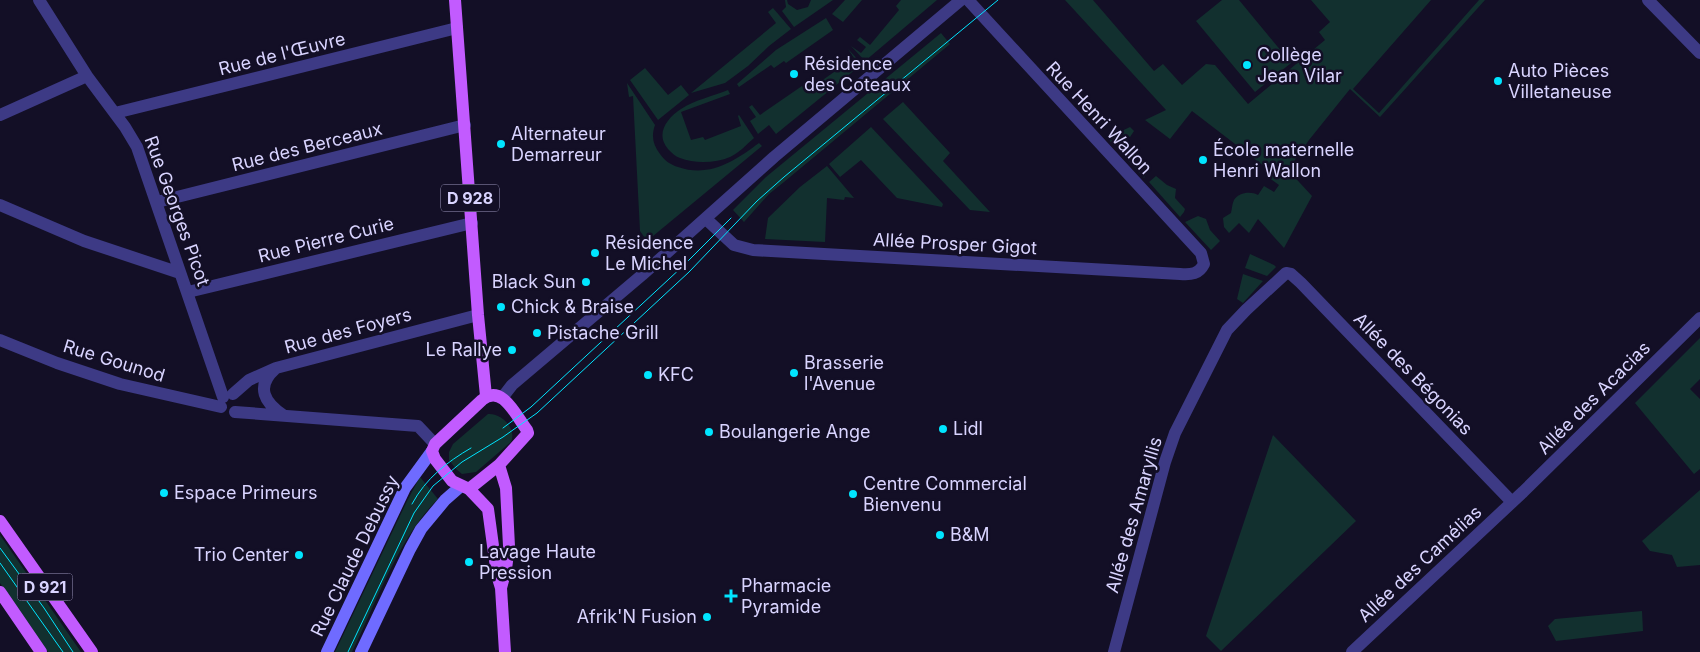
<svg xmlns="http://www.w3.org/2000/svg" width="1700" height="652" font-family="Inter,sans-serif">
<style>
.green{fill:#12302f}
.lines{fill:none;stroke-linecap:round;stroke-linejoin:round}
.minor{stroke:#3d3a85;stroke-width:12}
.tertiary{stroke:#3d3a85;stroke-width:12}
.secondary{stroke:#6f6bff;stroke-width:12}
.primary{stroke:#c25bff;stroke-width:12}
.tram{stroke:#00e5ff;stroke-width:1}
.poi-dot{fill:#00e5ff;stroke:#130f26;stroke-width:2}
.labels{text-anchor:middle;stroke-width:5;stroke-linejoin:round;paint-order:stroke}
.shield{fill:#130f26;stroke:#9e99be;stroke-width:1}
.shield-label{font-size:16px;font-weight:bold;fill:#d9d4ff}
.street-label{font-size:18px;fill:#d9d4ff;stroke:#130f26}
.poi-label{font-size:18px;fill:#d9d4ff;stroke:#130f26;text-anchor:start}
</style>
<rect width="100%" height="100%" fill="#130f26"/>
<!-- green -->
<path class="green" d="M785,0h2l1,4 9,6 11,-3 3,-7h22l-39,27 -12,-16 4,-4z
M845,0h17l-19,22 -11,-8z
M901,0h36l-72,61 -14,-15 10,7 5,-6 -9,-7 3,-3 10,8 29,-35 -3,-4z
M1065,0h28l61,71 9,-7 19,21 24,-21 9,1 33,39 77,-64 -6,-8 11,-10 -19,-22h120l-78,89 26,24 100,-113h6l-105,117 -30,-28 -41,51 -21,30 24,26 -28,52 -26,-29 -9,14 -10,-10 -10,10 -5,-6 -1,-9 8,-5c1,-4 1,-9 3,-13 5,-8 17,-9 24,-5l6,-9 10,6 5,-7 -14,-10 4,-5 -77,-59 -22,28 -25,-19 21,-10z
M1222,0h17l52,63 -36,29 -59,-71z
M773,8l18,21 -22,17 -21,20 -23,17 -34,10 85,-70 -8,-11z
M826,18l7,12 -47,33 -2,-2 -10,7 -3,-3 -32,22 -2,-3 39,-34z
M941,33l9,11 -166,138 -15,12 -25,28 -11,-12 33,-33z
M848,49l14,15 -86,70 -7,-9 -11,9 -8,-13 6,-4 -7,-10 3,-2 8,10 42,-29 2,2 10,-7 3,3 37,-26z
M645,68l23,27 13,-10 8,10 -31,25 -28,-40z
M627,83l28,42c-4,11 -2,20 5,29 5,7 11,11 18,13 31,11 57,-6 81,-24l3,3 -115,95 -7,-10 -7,-135 -4,1z
M728,90l2,4 -49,18 10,28 12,-3 2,3 36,-14 -3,-10 1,-1 15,23c-8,7 -15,15 -24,19 -14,6 -35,7 -50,1 -4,-1 -8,-5 -12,-9 -13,-15 -1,-31 13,-40 14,-9 32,-13 47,-19z
M903,102l47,51 -7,8 47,51 -20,-2 -87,-91z
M871,127l72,77 -1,3 -45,-9 -36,-38 -21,17 -11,-13z
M1130,127l4,4 -4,6 -4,-1 -14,7 -5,-5z
M1121,147l15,16 11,7v3l-3,5 -26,-29z
M827,166l27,32 -9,-1 -1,3 -17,-2 -2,44 -60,-3 3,-21 32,-31z
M1156,176l11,9 9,4 -1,9 10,11 -1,3 -4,5 -31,-35z
M1198,216l8,3 4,11 10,11 -9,9 -26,-28z
M1250,254l24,11 2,2 -9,9 -22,-8z
M1243,274l20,7 -20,22 -6,-4z
M1700,338v41l-10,10 10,10v70l-6,5 -59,-71z
M488,414c14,-1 29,15 23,28l-35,30 -14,2 -6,-5 -7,-9v-8l4,-8z
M1273,435l83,86 -135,130 -15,-15z
M420,477l18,22c-39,38 -62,104 -86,153h-17l72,-151z
M1700,490v75l-23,2 -5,-12 -22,-4 -8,-10z
M0,535l81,117h-33l-48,-69z
M1642,611l1,20 -87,10 -8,-15 7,-7z"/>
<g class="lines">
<!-- minor -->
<path class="minor" d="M39,0l48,76 38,51 12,20 86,250
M1648,0l52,53
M115,113l342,-85
M0,115l87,-39
M157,202l308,-77
M0,205l84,36 96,32
M706,219l28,26 19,5 427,24c11,1 19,0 24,-10l-3,-11 -233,-253
M188,292l284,-69
M0,340l57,23 63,21 101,23
M275,369c-20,18 -10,34 8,46
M233,394l16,-14 27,-12 202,-53
M235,412l183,14 17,18
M1114,652l51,-190 10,-29 52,-103 19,-20 40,-37 5,1 10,9 211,219
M1352,652l171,-160 177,-174"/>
<!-- tertiary -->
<path class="tertiary" d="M502,398l10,-13 130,-110 132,-118 187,-157"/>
<!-- secondary -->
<path class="secondary" d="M327,652l78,-164 27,-37
M361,652l49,-103 11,-20 24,-29 16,-14"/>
<!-- primary -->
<path class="primary" d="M455,0l23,315 8,81
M499,465l7,23 3,58 -3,23 -5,19 4,64
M469,489l30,-24 29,-32 -1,-3c-11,-14 -25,-47 -45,-30l-47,44 -3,7 3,8 17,22 17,8 19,20 9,66 4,13
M0,521l92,131
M0,592l41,60"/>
<!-- tram -->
<path class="tram" d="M503,428l28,-21 152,-141 48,-48
M412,504c14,-26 35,-42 59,-56
M0,548l44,60 29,44
M0,563l63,89
M348,652l66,-139 19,-27 29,-24 41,-25 34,-24 152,-141 68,-71 27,-24 214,-177"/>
</g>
<!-- markers -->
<g class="poi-dot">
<circle cx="1247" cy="65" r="5"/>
<circle cx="794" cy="74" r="5"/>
<circle cx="1498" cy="81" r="5"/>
<circle cx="501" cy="144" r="5"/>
<circle cx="1203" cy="160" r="5"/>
<circle cx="595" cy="253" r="5"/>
<circle cx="586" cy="282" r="5"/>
<circle cx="501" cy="307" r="5"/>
<circle cx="537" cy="333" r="5"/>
<circle cx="512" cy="350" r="5"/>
<circle cx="794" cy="373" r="5"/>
<circle cx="648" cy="375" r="5"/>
<circle cx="943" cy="429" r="5"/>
<circle cx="709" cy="432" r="5"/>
<circle cx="164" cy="493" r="5"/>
<circle cx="853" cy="494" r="5"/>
<circle cx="940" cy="535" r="5"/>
<circle cx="299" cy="555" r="5"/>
<circle cx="469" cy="562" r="5"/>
<path d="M728.5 588.5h5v5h5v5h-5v5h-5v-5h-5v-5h5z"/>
<circle cx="707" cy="617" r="5"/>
</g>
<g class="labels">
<!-- shield labels -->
<g class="shield">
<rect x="441" y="184.5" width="58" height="27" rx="4"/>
<rect x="17.5" y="573.5" width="55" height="27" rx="4"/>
</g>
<g class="shield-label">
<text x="470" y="204">D 928</text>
<text x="45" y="593">D 921</text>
</g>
<!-- street labels -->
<g class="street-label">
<text transform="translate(282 54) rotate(-14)" y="6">Rue de l'Œuvre</text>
<text transform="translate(1099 118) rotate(47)" y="6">Rue Henri Wallon</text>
<text transform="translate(307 147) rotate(-14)" y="6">Rue des Berceaux</text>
<text transform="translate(177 211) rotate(70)" y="6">Rue Georges Picot</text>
<text transform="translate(326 240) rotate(-14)" y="6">Rue Pierre Curie</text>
<text transform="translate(955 244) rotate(3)" y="6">Allée Prosper Gigot</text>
<text transform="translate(348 331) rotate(-15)" y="6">Rue des Foyers</text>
<text transform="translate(114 361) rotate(17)" y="6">Rue Gounod</text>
<text transform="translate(1413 374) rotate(46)" y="6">Allée des Bégonias</text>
<text transform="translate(1594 398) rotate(-45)" y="6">Allée des Acacias</text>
<text transform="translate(1134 515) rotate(-74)" y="6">Allée des Amaryllis</text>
<text transform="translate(355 556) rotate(-64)" y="6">Rue Claude Debussy</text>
<text transform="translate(1420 564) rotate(-43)" y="6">Allée des Camélias</text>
</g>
<!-- poi labels -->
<g class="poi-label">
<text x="1257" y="61">Collège<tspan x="1257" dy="21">Jean Vilar</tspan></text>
<text x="804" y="70">Résidence<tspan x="804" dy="21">des Coteaux</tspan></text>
<text x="1508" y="77">Auto Pièces<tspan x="1508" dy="21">Villetaneuse</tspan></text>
<text x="511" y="140">Alternateur<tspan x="511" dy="21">Demarreur</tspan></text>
<text x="1213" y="156">École maternelle<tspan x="1213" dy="21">Henri Wallon</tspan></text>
<text x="605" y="249">Résidence<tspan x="605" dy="21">Le Michel</tspan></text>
<text x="576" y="288" text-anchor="end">Black Sun</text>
<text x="511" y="313">Chick &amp; Braise</text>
<text x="547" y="339">Pistache Grill</text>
<text x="502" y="356" text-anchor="end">Le Rallye</text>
<text x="804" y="369">Brasserie<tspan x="804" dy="21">l'Avenue</tspan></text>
<text x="658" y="381">KFC</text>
<text x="953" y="435">Lidl</text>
<text x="719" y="438">Boulangerie Ange</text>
<text x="863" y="490">Centre Commercial<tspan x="863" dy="21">Bienvenu</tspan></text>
<text x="174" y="499">Espace Primeurs</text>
<text x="950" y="541">B&amp;M</text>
<text x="479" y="558">Lavage Haute<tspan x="479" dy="21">Pression</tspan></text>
<text x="289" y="561" text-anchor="end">Trio Center</text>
<text x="741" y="592">Pharmacie<tspan x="741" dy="21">Pyramide</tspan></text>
<text x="697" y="623" text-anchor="end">Afrik'N Fusion</text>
</g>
</g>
</svg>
